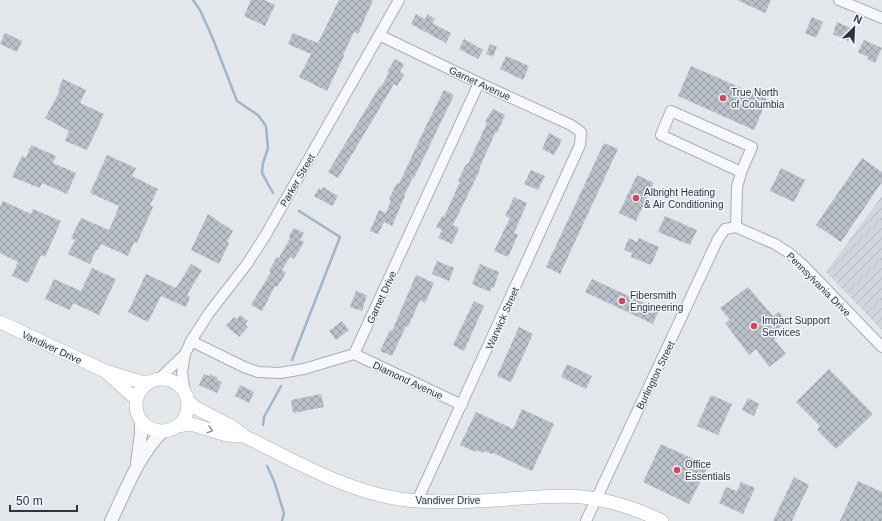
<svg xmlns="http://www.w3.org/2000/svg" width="882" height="521" font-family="Arial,sans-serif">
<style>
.industrial{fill:url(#industrial-furrows)}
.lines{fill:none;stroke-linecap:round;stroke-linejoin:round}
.stream{stroke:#9db5cd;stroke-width:2.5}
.building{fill:url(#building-cross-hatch)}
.minor-casing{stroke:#a8aeb7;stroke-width:12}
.tertiary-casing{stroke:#a8aeb7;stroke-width:14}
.secondary-casing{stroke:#a8aeb7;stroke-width:14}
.minor{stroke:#f6f8fa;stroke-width:10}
.tertiary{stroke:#f6f8fa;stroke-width:12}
.secondary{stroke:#fff;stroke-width:13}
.oneway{stroke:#949aa2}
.poi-dot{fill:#d4455d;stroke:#f3f6f9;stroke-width:1.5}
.labels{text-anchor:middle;stroke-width:3;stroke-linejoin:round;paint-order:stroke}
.street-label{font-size:10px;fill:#2a3445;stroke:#f3f6f9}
.poi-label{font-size:10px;fill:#2a3445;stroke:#f3f6f9;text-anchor:start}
</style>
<defs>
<pattern id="industrial-furrows" width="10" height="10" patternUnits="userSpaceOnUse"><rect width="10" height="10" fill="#d1d6de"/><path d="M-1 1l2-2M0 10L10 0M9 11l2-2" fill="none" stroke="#b4b8c0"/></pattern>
<pattern id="building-cross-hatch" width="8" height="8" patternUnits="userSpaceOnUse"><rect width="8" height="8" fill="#bac0ca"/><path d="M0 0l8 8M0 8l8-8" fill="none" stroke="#979da6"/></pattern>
</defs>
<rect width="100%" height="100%" fill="#e3e7ec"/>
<!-- industrial -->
<path class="industrial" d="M882,196v134l-56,-58z"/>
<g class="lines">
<!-- stream -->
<path class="stream" d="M193,0l7,10 13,29 24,62 21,14 8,11 2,22 -5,15 -1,10 11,20
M292,360l48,-123 -41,-26
M263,425l1,-8 17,-31
M267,466l7,15 10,32 -2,8"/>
</g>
<!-- building -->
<path class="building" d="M251,0h13l11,5 -10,21 -21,-10z
M339,0h34l-15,34 -4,-2 -11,23 1,1 -17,35 -28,-14 12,-23 -23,-10 5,-11 25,10z
M737,0h34l-6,13z
M416,14l9,5 2,-5 8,5 -3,4 19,10 -5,10 -35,-19z
M812,17l11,5 -7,16 -11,-5z
M837,22l16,7 -5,12 -15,-7z
M5,33l17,8 -5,11 -17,-8z
M464,39l19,11 -5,9 -19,-10z
M864,40l18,8 -7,15 -8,-4 1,-2 -10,-5z
M490,44l7,3 -4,10 -7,-3z
M506,56l23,10 -6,14 -23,-11z
M395,59l9,5 -4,8 4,3 -7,11 -3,-2 -56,94 -10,-6 52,-86 1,1 8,-14 -2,-1z
M691,66l76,33 -13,31 -76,-34z
M63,79l23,11 -6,13 24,11 -17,36 -22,-9 4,-10 -24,-13 15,-27 -2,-1z
M444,90l10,5 -40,83 -1,-1 -9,19h1l-13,30 -8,-4 -6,12 -8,-3 9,-21 7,3 5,-13 -2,-1 8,-16 2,1 25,-54z
M493,109l12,6 -8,18h-2l-16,36 1,1 -27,55 6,3 -7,16 -14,-6 4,-8 -6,-3 6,-11 2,1 16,-35 -2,-1 8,-17h2l19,-41 -2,-1 5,-9h1z
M549,133l13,7 -8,15 -12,-6z
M604,143l14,6 -58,125 -14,-7z
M31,145l25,11 -3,7 23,10 -9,21 -25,-11 -2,5 -28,-11 10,-21 4,2z
M107,155l29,13 -4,8 26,13 -8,16 3,2 -16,36 -3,-1 -6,14 -27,-12 -3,6h-2l-6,14 -22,-10 7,-14 -4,-2 10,-20 28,12 7,-16 3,-8 -29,-13z
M862,158l20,14v10l-41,60 -25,-17z
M781,168l24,12 -11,22 -24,-11z
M531,170l14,6 -7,14 -14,-6z
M637,175l17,8 -18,38 -17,-8z
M323,187l15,9 -6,10 -18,-10 5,-8 2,2z
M514,197l13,6 -13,30 4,2 -10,22 -14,-6 16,-33 -5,-2z
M3,201l28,13 2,-5 28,12 -16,36 -4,-2 -13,28 -16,-7 6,-14 -18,-9v-46z
M208,214l25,17 -6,11 2,1 -10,21 -28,-14z
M665,216l32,14 -7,15 -32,-13z
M294,228l10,5 -4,7 4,2 -10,17 -4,-2 -8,13 4,3 -9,14 -2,-1 -13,25 -11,-6 20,-33 -2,-1 8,-14 2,1 11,-20 -1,-2z
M629,238l8,4 2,-4 20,9 -8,18 -20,-8 1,-4 -8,-3z
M437,261l17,7 -5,13 -17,-7z
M191,264l11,6 -15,25 3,2 -4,10 -25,-11 -13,26 -20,-10 18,-38 30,14z
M480,264l19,8 -5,16 -2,-1 -2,5 -18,-8z
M92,268l24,11 -17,36 -26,-12 -3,7 -25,-11 9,-20 27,12z
M416,275l18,8 -9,20 -5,-3 -12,27 -2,-1 -14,30 -12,-5 10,-21 2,1z
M592,279l67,31 -6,14 -68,-32z
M748,287l25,29 6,-4 8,10 -8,6 3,4 -8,7 12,15 -17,13 -13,-18 -7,6 -24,-32 5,-3 -10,-12z
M356,291l11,4 -5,16 -12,-4z
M474,301l10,5 -20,45 -11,-6z
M240,315l8,6 -3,3 3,3 -9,10 -13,-11 8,-9 3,2z
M342,321l7,9 -13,10 -7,-9z
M519,327l14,7 -22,48 -14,-6z
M567,364l25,12 -6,13 -25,-12z
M829,369l44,45 -37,35 -19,-19 3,-4 -24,-24z
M204,374l5,2 1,-2 8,4 -1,2 5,2 -5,11 -18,-8z
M240,385l14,7 -5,11 -14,-7z
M321,394l3,13 -31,6 -2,-13z
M711,395l21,9 -14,31 -21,-9z
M748,398l11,6 -5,12 -12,-6z
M522,409l32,15 -22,47 -39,-18 -1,1 -8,-3 -1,2 -7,-3 -1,2 -15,-7 16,-33 37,17z
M661,444l47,22 -19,38 -46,-22z
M794,477l15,8 -17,36h-19z
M858,481l24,11v29h-42z
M741,482l14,6 -12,26 -24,-11 7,-16 11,4z"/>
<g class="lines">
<!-- minor casing -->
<g class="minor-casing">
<path id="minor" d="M839,0l43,18
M379,35l100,48 92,42 10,7 -1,13 -163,356
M736,227l1,-40 4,-14v-1l11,-25 -81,-36 -10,24 80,37
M191,341l53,26 14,5 22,1 24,-4 50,-15 125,-271
M185,354l-3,18 3,21
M354,354l108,51
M159,379l26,-25 6,-13 18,-28 38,-49 18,-28 134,-236
M586,521l132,-282 7,-10 11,-2 39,17 14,9 14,12 79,82"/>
</g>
<!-- tertiary casing -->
<g class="tertiary-casing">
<path id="tertiary" d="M137,463l4,-30v-13
M111,521c15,-31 27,-65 52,-90"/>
</g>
<!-- secondary casing -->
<g class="secondary-casing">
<path id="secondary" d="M0,322l105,49 36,11h9
M108,374l28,25
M136 405a26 26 0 1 1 52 0a26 26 0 1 1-52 0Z
M187,400l9,8 35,18 13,10c55,27 111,61 174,65 34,2 69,0 103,-3 24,-1 51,-4 75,1 23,4 45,12 66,22
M177,426l14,-2 36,11 17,1"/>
</g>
<!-- minor -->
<use href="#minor" class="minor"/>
<!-- tertiary -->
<use href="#tertiary" class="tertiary"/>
<!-- secondary -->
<use href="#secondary" class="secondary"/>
</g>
<!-- one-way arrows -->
<defs><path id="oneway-chevron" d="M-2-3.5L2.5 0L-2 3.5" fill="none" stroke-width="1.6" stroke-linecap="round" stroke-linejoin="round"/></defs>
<use class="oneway" href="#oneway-chevron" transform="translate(210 430) rotate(16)"/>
<!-- markers -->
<g class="poi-dot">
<circle cx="723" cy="98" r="4"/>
<circle cx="636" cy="198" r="4"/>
<circle cx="622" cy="301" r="4"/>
<circle cx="754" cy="326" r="4"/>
<circle cx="677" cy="470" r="4"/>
</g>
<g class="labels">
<!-- street labels -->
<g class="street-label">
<text transform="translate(480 83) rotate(25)" y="4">Garnet Avenue</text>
<text transform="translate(297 180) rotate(-60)" y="4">Parker Street</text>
<text transform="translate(819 284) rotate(45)" y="4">Pennsylvania Drive</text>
<text transform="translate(381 297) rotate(-65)" y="4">Garnet Drive</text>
<text transform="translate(502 318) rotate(-66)" y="4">Warwick Street</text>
<text transform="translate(52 347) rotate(25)" y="4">Vandiver Drive</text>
<text transform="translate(655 375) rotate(-64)" y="4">Burlington Street</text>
<text transform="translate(408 380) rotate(25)" y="4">Diamond Avenue</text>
<text x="448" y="504">Vandiver Drive</text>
</g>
<!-- poi labels -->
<g class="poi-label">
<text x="731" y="96">True North<tspan x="731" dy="12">of Columbia</tspan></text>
<text x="644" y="196">Albright Heating<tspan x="644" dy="12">&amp; Air Conditioning</tspan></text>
<text x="630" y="299">Fibersmith<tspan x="630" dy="12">Engineering</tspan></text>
<text x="762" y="324">Impact Support<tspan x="762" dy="12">Services</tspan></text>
<text x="685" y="468">Office<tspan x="685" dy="12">Essentials</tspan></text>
</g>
</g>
<!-- north arrow -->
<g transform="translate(854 28) rotate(24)" stroke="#f3f6f9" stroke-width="3" paint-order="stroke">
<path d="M0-3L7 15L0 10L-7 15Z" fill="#2a3445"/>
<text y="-6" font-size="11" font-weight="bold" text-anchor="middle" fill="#2a3445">N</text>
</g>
<!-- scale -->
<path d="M10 505v6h67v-6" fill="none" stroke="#2a3445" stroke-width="2"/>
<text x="16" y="505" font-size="12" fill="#2a3445" stroke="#f3f6f9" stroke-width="3" paint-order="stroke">50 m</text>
</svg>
